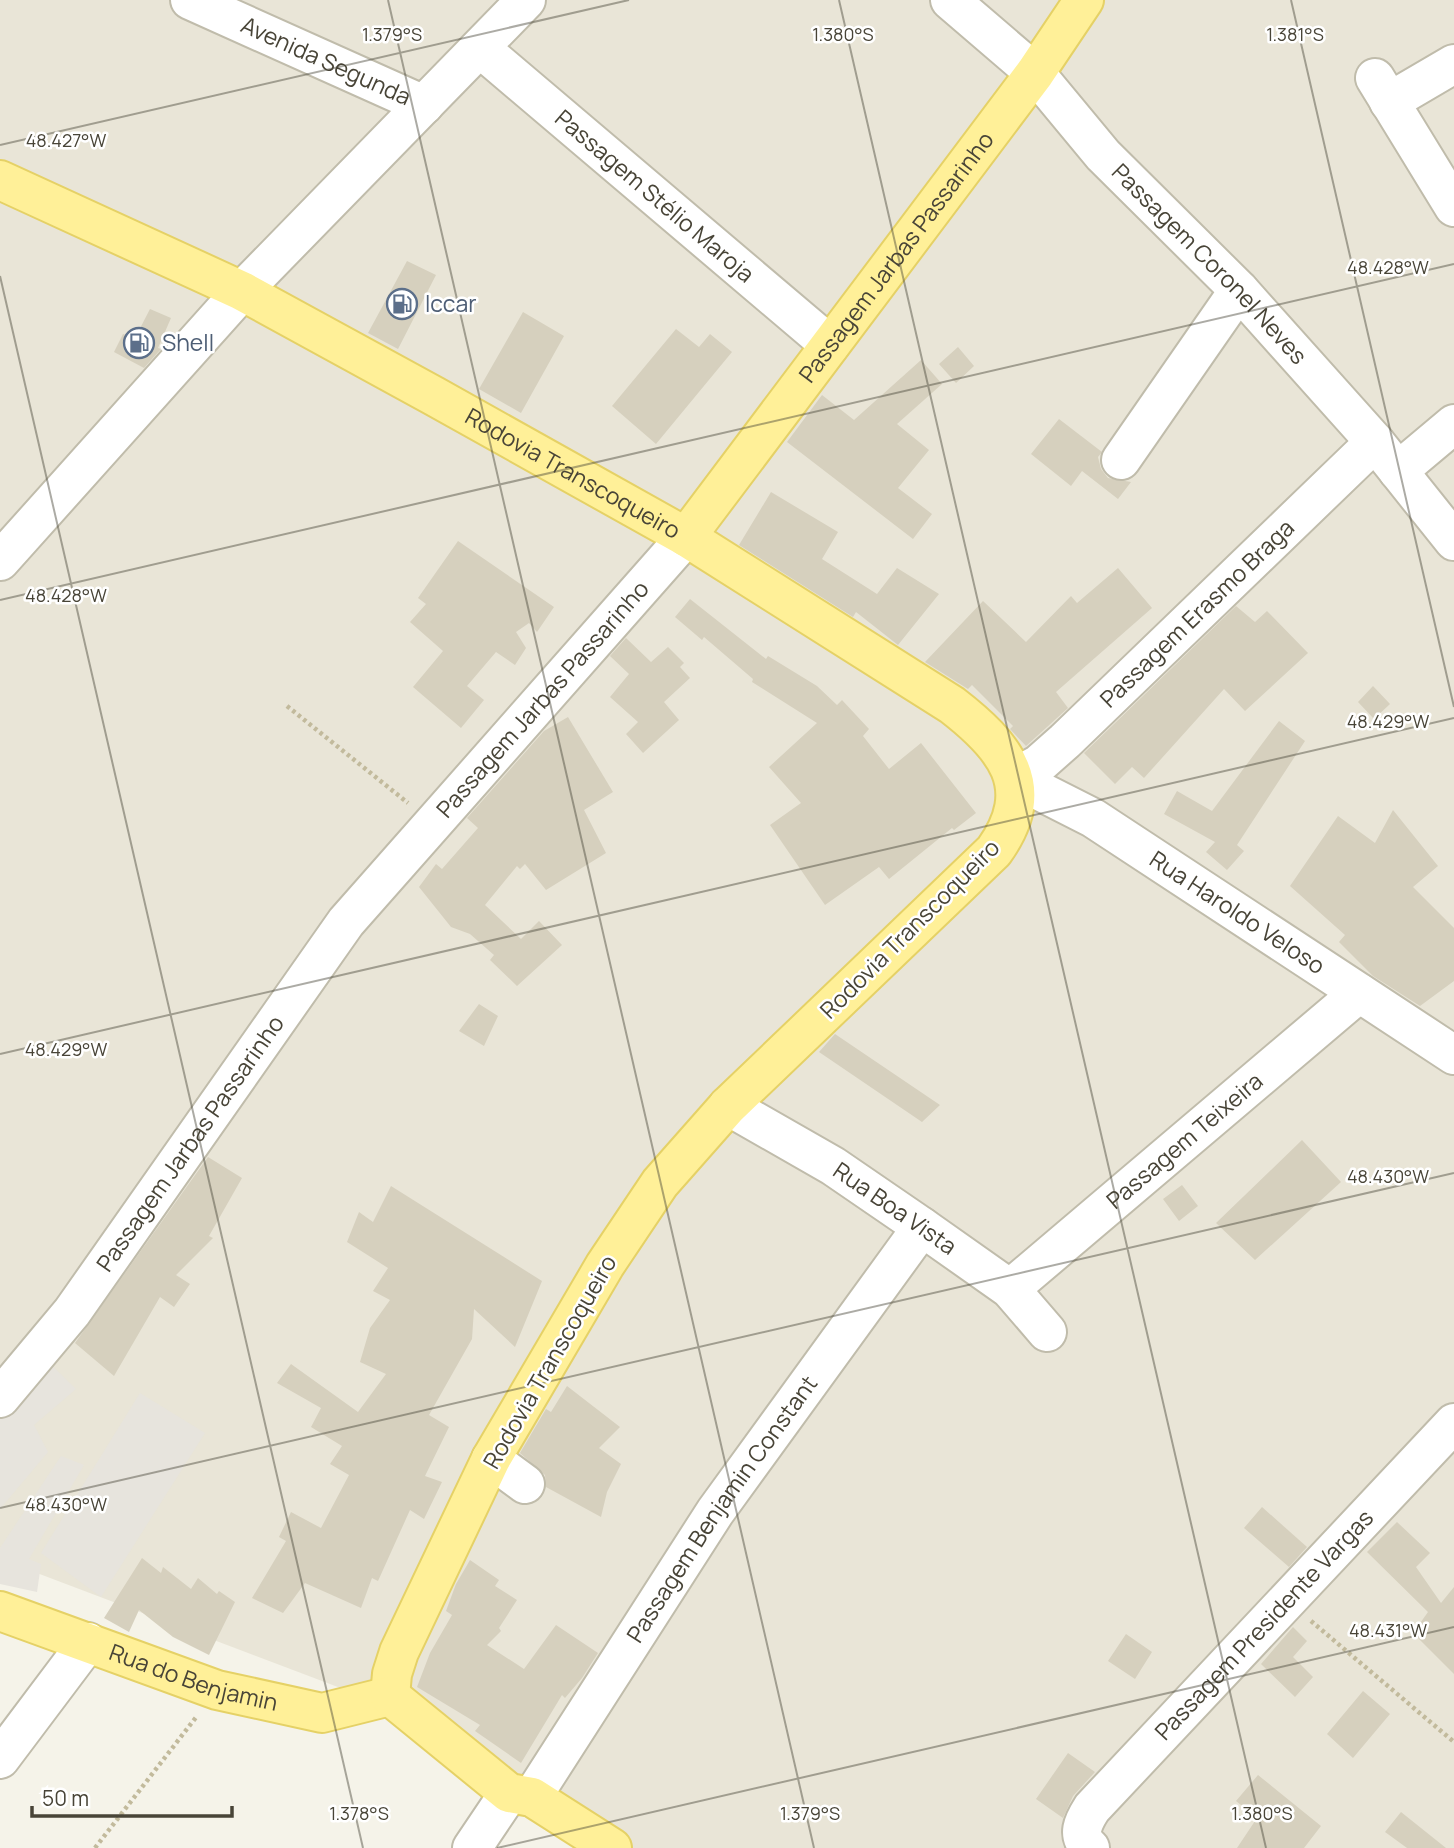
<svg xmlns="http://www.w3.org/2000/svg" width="1454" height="1848" font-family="Manrope,sans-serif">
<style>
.residential{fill:#e9e5d7}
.industrial{fill:#e7e4dd}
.building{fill:#d6d0be}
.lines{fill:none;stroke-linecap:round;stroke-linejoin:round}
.minor-casing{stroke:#c0bcab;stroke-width:42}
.major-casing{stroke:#e5d166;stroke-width:42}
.path{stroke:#c2ba9c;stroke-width:4.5;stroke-dasharray:3.5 3.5;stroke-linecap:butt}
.minor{stroke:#fff;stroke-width:38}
.major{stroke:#fff098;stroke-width:38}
.ticks{fill:none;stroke:#484437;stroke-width:2;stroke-opacity:0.45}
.labels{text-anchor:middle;stroke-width:5;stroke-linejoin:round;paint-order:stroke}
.street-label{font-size:23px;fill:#484437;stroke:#fff}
.service-label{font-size:23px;fill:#4e5e75;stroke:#fff;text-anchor:start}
.ticks-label{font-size:18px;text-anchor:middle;fill:#484437;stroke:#fff;stroke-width:5;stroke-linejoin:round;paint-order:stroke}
</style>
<rect width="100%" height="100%" fill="#f5f3e9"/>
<!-- residential -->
<path class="residential" d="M0,0h1454v1848h-860l-235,-153 -359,-136z"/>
<!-- industrial -->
<path class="industrial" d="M38,1352l38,37 -42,36 14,27 -48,57v-100z
M140,1393l65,40 -104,164 -60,-44z
M61,1456l23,9 -55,94 12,5 -4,28 -37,-8v-36z"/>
<!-- building -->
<path class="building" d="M407,261l29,14 -38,74 -30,-16z
M150,309l21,9 -13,30 3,1 -17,19 -30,-16 9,-18 12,4z
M523,312l41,24 -43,77 -42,-24z
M676,329l23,18 11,-13 22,18 -76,92 -44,-38z
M958,347l16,19 -18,17 -17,-19z
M921,360l21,24 -45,40 32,26 -31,38 34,26 -19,25 -126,-97 35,-47 32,25z
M1059,419l43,33 -4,5 3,12 7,9 23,4 -13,17 -36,-28 -11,15 -40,-32z
M771,492l67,40 -16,27 55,35 20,-26 42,26 -41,51 -42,-33 -3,5 -114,-72z
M458,541l96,66 -17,25 -8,-9 -13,9 10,16 -11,17 -19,-13 -29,34 17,14 -23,28 -48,-41 30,-36 -33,-29 16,-18 -8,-6z
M1118,568l34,40 -96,84 12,16 -42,38 -16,-17 3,-3 -41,-41 -4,4 -43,-27 58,-61 43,41 45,-46 6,7z
M690,599l76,60 2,-3 49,30 20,19 5,-5 27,29 -6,7 26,33 32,-26 55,70 -22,17 -2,-2 -63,51 -10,-12 -54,38 -55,-80 31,-22 -32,-36 48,-44 -65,-41 1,-3 -49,-42 -2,3 -27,-23z
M1236,606l19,16 12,-11 41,42 -63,58 -21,-22 -80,89 -12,-11 -17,17 -31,-31z
M626,638l25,24 17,-15 16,16 -4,4 10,11 -26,24 15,18 -36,33 -17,-19 12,-12 -28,-25 19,-23 -19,-18z
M1373,686l17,18 -16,15 -16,-17z
M568,717l45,75 -29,18 22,43 -60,37 -21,-26 -5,5 -3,-3 -32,39 36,34 18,-18 23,24 -45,41 -27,-26 4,-5 -24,-21 -19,-7 -32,-40 17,-23 6,5 36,-41 -11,-10 77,-87z
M1279,721l26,20 -68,104 7,6 -17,19 -21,-18 9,-10 -51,-28 13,-23 35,20z
M1393,810l45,56 -25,21 41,41v53l-34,25 -47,-30 -34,-34 6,-7 -55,-49 48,-70 37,27z
M479,1004l19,12 -14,30 -25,-15z
M835,1034l105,71 -18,17 -103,-70z
M1302,1140l39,42 -86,78 -39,-37z
M208,1157l34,21 -33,58 4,2 -37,37 14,9 -16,23 -14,-10 -46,79 -39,-33z
M1182,1185l16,21 -19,15 -16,-22z
M391,1186l151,95 -27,66 -41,-38 -2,30 -43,76 20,12 -24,49 17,6 -18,37 -14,-9 -32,71 -6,-3 -11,30 -56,-25 -22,30 -31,-15 34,-57 -7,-4 12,-25 30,16 28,-53 -19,-11 12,-18 -31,-19 10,-19 -44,-25 14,-19 67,48 28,-38 -26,-12 10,-34 20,-28 -17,-9 15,-23 -41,-26 12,-30 14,10z
M567,1386l53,41 -21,21 22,16 -14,28 -6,25 -55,-30 -1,-12 -25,-22 26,-44 5,3z
M1262,1507l45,40 -18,20 -45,-39z
M1397,1522l33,31 -14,14 25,36 13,-16v87l-41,-41 15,-21 -61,-60z
M142,1558l19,15 2,-6 28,22 7,-11 19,16 2,-3 16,11 -26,53 -36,-18 -34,-27 -10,22 -25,-14z
M470,1560l29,20 -4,6 22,14 -18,28 2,3 -14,14 37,24 32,-44 42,28 -16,25 -17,20 -3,-3 -41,68 -46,-32 5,-6 -63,-38 13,-34 22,-38 -6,-4 10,-27z
M1293,1627l14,14 -14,16 20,20 -18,20 -34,-33z
M1126,1634l26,18 -17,27 -27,-18z
M1363,1691l27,23 -37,44 -26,-24z
M1068,1753l27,19 -22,24 -10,22 -27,-19z
M1258,1775l63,51 -17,22h-67l20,-30 -21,-17z
M1401,1812l45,36h-39l-22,-16z"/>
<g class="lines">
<!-- minor casing -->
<g class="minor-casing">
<g id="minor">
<path id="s1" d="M190,0l234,105"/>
<path id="s2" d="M950,0l85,73 68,82 136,135 136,152 79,99"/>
<path id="s3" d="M480,48l350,297"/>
<path d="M1375,78l79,129"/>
<path d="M1389,102l65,-38"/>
<path d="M1121,460l118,-170"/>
<path d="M1398,471l56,-47"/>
<path d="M0,561l242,-270 284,-291"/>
<path id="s4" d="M1014,778l79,40 361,237"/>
<path id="s5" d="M1014,778l25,-14 26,-23 310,-299"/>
<path id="s6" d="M728,1106l105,60 89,61 88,62 37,43"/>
<path id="s7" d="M1010,1289l349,-296"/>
<path id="s8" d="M0,1398l72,-86 274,-390 340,-385"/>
<path d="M491,1459l34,25"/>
<path d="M0,1759l88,-117"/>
<path id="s9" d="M532,1797l183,-285 207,-285"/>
<path d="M472,1848l37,-55"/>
<path id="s10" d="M1090,1848c-14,-13 -7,-26 2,-40l362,-385"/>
</g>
</g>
<!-- major casing -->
<g class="major-casing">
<g id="major">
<path id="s11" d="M0,180l242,111 192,105 252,141 266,168c53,41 88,82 42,146l-266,255 -68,77 -55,82 -114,194 -92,193 -7,22 -2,22"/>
<path id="s12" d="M686,537l349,-464 49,-73"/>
<path id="s13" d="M0,1611l217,79 105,23 68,-17"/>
<path d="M390,1696l119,97 23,4 80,51"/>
</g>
</g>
<!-- path -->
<path class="path" d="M287,706l121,97
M1311,1621l143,121
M95,1848l102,-132"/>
<!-- minor -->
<use href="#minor" class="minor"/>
<!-- major -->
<use href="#major" class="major"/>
</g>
<!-- ticks -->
<path class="ticks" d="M388,0l426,1848M839,0l427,1848M1291,0l163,707M0,145l629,-145M0,276l363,1572M0,600l1454,-336M0,1054l1454,-336M0,1508l1454,-335M497,1848l957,-221"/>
<!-- icons -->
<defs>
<g id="fuel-ring" transform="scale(1.575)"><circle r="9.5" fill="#fff" stroke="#5c6f8a" stroke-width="1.5"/><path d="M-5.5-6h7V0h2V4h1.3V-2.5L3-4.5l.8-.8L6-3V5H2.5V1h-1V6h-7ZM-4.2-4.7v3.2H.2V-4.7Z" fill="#5c6f8a"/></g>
</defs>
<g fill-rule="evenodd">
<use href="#fuel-ring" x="402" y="304"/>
<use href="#fuel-ring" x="139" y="343"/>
</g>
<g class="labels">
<!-- street labels -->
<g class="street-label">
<text dy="8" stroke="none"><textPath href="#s1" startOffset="149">Avenida Segunda</textPath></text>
<text dy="8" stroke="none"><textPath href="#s3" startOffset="229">Passagem Stélio Maroja</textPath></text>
<text dy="8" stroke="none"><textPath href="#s12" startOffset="350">Passagem Jarbas Passarinho</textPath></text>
<text dy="8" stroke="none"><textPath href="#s2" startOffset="371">Passagem Coronel Neves</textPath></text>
<text dy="8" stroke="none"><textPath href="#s11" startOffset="644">Rodovia Transcoqueiro</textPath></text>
<text dy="8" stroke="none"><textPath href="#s5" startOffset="247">Passagem Erasmo Braga</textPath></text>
<text dy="8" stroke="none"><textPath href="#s8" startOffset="886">Passagem Jarbas Passarinho</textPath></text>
<text dy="8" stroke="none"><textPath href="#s4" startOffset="261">Rua Haroldo Veloso</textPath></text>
<text transform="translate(910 929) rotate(-45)" y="8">Rodovia Transcoqueiro</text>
<text dy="8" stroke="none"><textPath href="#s7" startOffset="229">Passagem Teixeira</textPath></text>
<text dy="8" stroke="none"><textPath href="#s8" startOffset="318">Passagem Jarbas Passarinho</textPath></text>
<text dy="8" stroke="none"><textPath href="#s6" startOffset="196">Rua Boa Vista</textPath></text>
<text transform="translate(550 1362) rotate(-60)" y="8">Rodovia Transcoqueiro</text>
<text dy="8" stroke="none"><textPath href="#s9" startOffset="345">Passagem Benjamin Constant</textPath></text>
<text dy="8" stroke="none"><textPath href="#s10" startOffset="296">Passagem Presidente Vargas</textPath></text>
<text dy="8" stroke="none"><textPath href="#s13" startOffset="205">Rua do Benjamin</textPath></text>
</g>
<!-- service labels -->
<g class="service-label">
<text x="425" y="312">Iccar</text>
<text x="162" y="351">Shell</text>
</g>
</g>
<g class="ticks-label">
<text x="392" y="41">1.379°S</text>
<text x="843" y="41">1.380°S</text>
<text x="1295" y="41">1.381°S</text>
<text x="66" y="147">48.427°W</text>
<text x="1388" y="274">48.428°W</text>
<text x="66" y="602">48.428°W</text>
<text x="1388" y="728">48.429°W</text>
<text x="66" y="1056">48.429°W</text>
<text x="1388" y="1183">48.430°W</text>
<text x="66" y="1511">48.430°W</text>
<text x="1388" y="1637">48.431°W</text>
<text x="359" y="1820">1.378°S</text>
<text x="810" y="1820">1.379°S</text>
<text x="1262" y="1820">1.380°S</text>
</g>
<!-- scale -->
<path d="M32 1806v10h200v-10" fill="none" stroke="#484437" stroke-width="3.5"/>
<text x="42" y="1806" font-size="21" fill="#484437" stroke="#ffffff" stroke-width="5" paint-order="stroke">50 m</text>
</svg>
